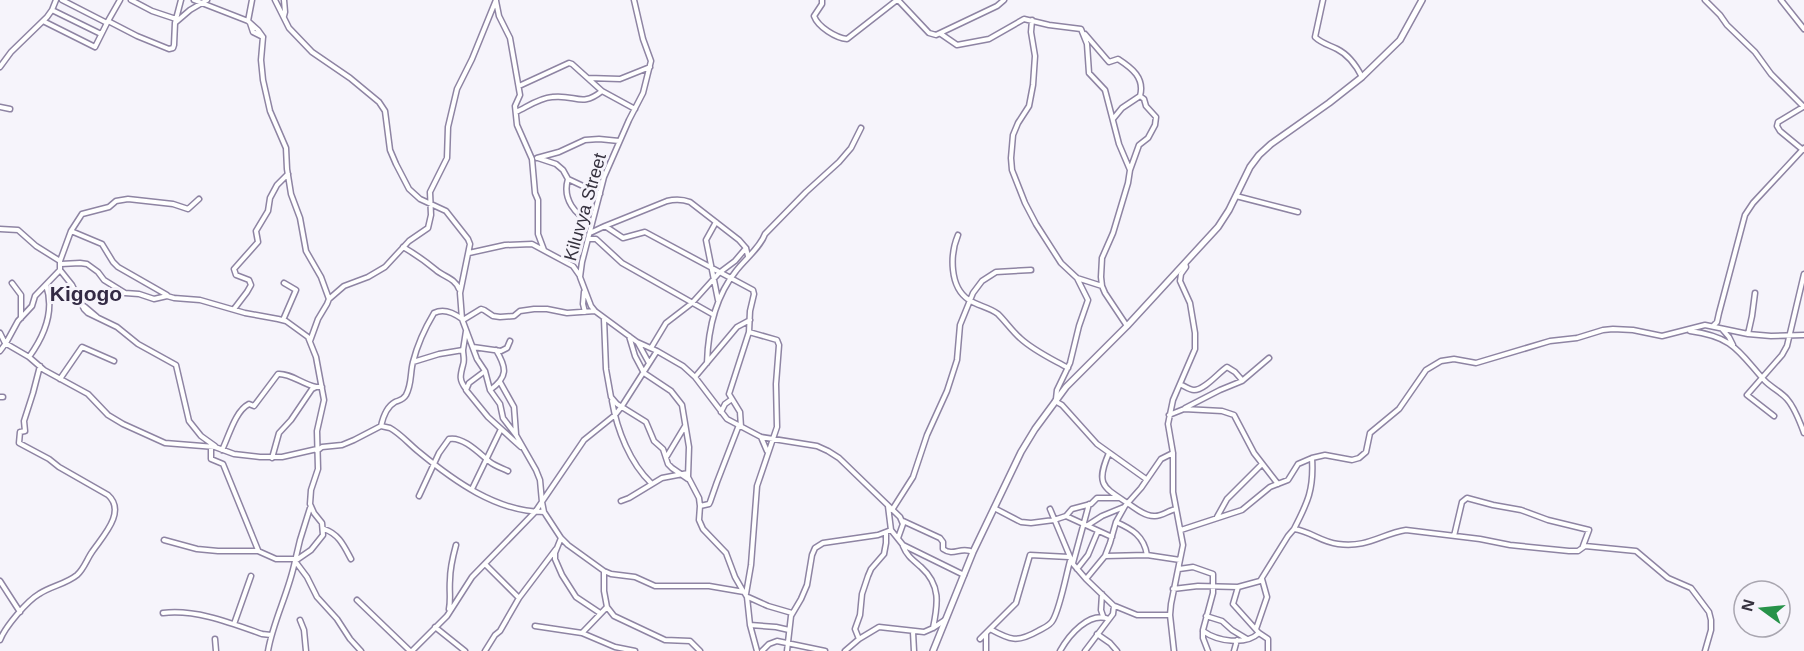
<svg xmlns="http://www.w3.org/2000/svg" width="1804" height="651" font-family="Helvetica,sans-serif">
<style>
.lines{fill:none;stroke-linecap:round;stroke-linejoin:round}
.street-casing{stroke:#8e84a3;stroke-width:7}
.secondary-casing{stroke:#8e84a3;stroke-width:8}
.street{stroke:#fff;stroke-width:4}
.secondary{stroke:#fff;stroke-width:5}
.labels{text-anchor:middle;stroke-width:6;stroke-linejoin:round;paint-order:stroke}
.street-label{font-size:18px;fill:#36323f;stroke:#f6f4fb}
.quarter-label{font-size:21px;font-weight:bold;fill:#332a44;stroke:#f6f4fb}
</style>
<rect width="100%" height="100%" fill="#f6f4fb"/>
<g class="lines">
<!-- street casing -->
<g class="street-casing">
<path id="street" d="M62,0l45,23
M131,0l21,11 24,8
M194,0l54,21 10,9 5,7 -2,23 2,20 7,31 16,37 1,21 4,25 9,24 6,33 15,26 8,22 -2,5 -9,15 -8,22
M275,0l14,28 23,24 38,26 29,24 6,9 5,39 6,14 13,25 11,10 26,12 22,28 2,5 -10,49 2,26 15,40 8,12 5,19 10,14 3,14 13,17 20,35 4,10 2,22 2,10 17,26 7,7 36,26 7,3 24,3 20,9h54l35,6 3,5 3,28 7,26
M634,0l9,39 8,22 -8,32 -14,27 -25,57 -22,85 -2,15 11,29 4,5 42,31 20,9 26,15 12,11 32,42 34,18 56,9 11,5 11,7 61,59 3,7 -5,14
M822,0v4l-8,12c4,11 22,22 33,23l50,-39
M898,0l31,33 7,2 61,-29 7,-6
M1323,0l-8,37c6,6 14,8 22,12 12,6 19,16 25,28
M1705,0l15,15 7,10 28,27 16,22 33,33
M1781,0l23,29
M496,1l3,15 11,22 10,57 -5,11 2,19 15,34 3,34 3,7v34l6,16
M52,10l49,24
M284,16l1,-4 -1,-12
M1032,20l-1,12 4,24 -2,29 -4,21 -11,17 -5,12 -2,23 1,12 13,33 11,21 25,39 16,15 25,8
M43,21l52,26 13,-26 29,15 32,13 4,-1 1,-3 1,-22 6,-23
M108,21l12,-21
M248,21l4,-21
M176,22l14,-12 17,-10
M250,23l3,9 10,5
M941,34l16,11 32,-6 35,-20 25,6 32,4 6,15 2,29 16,17 14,54 11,26 -2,13 -15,50 -11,25 -1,19 1,9 3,7 22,33
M1085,34l24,28 9,-3c14,9 27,19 22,37
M0,67l11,-15 36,-35 5,-7 4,-10
M588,78l32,1 30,-12
M519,86l50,-23 3,1 30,27 33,18
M0,107l10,2
M516,112c11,-5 23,-14 36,-15 24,-3 29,11 50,-6
M1113,119l9,-11 18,-12 4,3 2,7 10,11 -1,8 -7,13 -9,7 -9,25
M1803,150l-23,-19 -3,-5 1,-4 25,-15
M537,158l22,-6 26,-12 14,-1 20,2
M538,158l18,6 7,6 5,9 32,15
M568,179c-6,20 7,36 24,44
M1236,196l62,16
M716,222l-10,18 12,60
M605,226l62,-25c8,-2 15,-2 23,1l49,38 7,8 2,8
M0,229l18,1 18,16 24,15v9l-25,26 -3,10 -14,15 -12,22 -6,8
M71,231l31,13 11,18 5,5 49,28
M590,233l15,-7 18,12 22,-6 108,58 1,4 -4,17 -1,21 -20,62 11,18 1,15
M958,235c-8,19 -9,52 11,65 9,6 20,7 29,14 8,8 14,17 22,24 14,13 32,21 48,30
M588,239h8l26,24 92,52
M403,247c14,8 21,13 33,23 8,7 19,8 23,19
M469,253l36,-8 27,-1 41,22 7,10
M60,261l11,-30 11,-17 27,-7 7,-6 12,-2 45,5 15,5 11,-10
M61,264l19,-1 7,1 11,8 6,8 21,13 14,1 15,5 13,-3 7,2 26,2 45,13 33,6 8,2 22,16 8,20 8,43 -7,31 1,38 -7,21 -1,14 4,9 8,10 1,12 -12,15 -16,11c-6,31 -22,60 -27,90
M60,270l12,15 12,24 4,4 29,14 21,17 38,21 13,56 12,15 14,10
M12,283l9,12v23
M584,292l-1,12 2,8
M329,299l15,-13 24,-9 17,-10 24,-26 19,-13 3,-13 -1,-23 17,-34 1,-31 9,-38 15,-30 24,-59
M84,306l13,11
M234,309l13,-17 4,-7 -2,-5 -13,-5 -2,-6 24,-27 -2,-11 12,-20 2,-13 7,-13 11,-11
M604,319l2,50 5,28 6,7 29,18 8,19 9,8 5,15 4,4 16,11
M283,320l13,-30 -12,-7
M463,320l18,-11 3,1 9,6 7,1 14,-1 6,-5 14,-2h13l20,4 28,-2
M1713,326l4,-4 2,-9 26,-98 8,-12 51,-55
M1722,329l7,8 4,8
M1690,331c44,6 48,20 75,50 7,7 16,11 22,18 8,9 13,23 17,34
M0,333l5,10 24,14 15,13 44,24 20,21 15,9 42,19 50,4 19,7 26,3h22l35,-8
M1748,334l4,-18 3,-23
M629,336l6,20 9,17 27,18 11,14 7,42 -1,30 11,21 1,8 -1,14 4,9 23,24 9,24 8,14
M638,343l11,20
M473,347l28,4 6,-3 3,-7
M651,348l15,-25 26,-20 27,-30 16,-12 11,-13
M463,350c0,5 2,10 0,15 -3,11 -4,15 3,24
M29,357c16,-22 26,-46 17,-72
M413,362l26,-8 24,-4 3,-19
M707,363c1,-33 8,-66 29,-92 9,-12 24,-23 29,-37l41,-42 33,-30 12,-14 10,-20
M485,371l-16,12 -3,7 22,27 33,30
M695,377l42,-50 13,-7
M60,379l22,-32 32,14
M500,382l14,25 2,27
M1180,384c4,2 10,6 14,6 11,0 25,-18 33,-23l8,5 7,8
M490,390c18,-13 17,-22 6,-40
M0,397h3
M1056,399l1,-9 13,-27 9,-37 9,-26 -11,-22
M612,401c5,29 18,62 39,82
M1055,401l7,4 35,39 49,35
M1185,408l35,-18 22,-9 27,-23
M721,412l4,-8 7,-5
M1169,415l15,-6 38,2 12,4 20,38 24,31
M1774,416l-27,-21 35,-40 5,-9 17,-72
M381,426c2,-9 5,-19 14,-24 5,-2 8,-2 11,-7 6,-11 4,-22 7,-33 4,-16 12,-34 21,-49 10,-5 20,0 28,6
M761,437l6,14
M211,447v12l12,5 35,86
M222,450c7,-14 13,-39 27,-46l5,2 24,-32c12,-1 24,10 38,13
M317,451l5,-4 20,-2 12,-5 27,-14 9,2c11,6 20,17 29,24 35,29 78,60 125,60
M1109,453c-14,32 -6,34 20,51 7,5 16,12 25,12 7,1 15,-6 22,-7
M667,456l18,-30
M272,458l7,-25 12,-13 21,-31 4,-2h6
M472,489l29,-60
M419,496l20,-43 10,-14c14,-3 31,15 41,23 5,4 12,6 18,9
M621,501l8,-3 33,-20 26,-5
M700,506l9,-2 1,-2 7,-20 22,-57
M888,506l3,24 12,15 61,30
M310,508l-10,32 -5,21 12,16 10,20 20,22 13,20 11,12
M994,508l27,14 10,1 23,-3 12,-4 6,-7 19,-5 6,-6h21
M1050,509l23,55 13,15 28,27 -1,8 -28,37
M892,510l21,-33 14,-42 20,-44 10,-31 3,-35 13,-32 9,-12 14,-9 35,-2
M1066,516l46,21
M1217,517l10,-18 35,-35
M903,521l37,17 3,4v7c11,8 17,-3 30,3
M1116,522c16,7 28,14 31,33
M1088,525l14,-9 22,-9
M324,529c15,5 20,17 27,30
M1294,529c14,-27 20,-40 18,-71
M1181,530l61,-20 28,-23 18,-7 10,-16 14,-6 13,-3 27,5 7,-2 7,-6 4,-19 29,-24 27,-39 15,-9 13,-2 22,4 74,-22 27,-3 26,-8 10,-1 20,1 29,6 43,-11 43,9 23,2 33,-1
M1454,536l8,-34 5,-4 26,7 28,5 27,10 41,10 -6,16
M561,538l-6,15v6l7,16 14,22 24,16
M164,540l33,9 21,2h40l18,8h20
M903,546c4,10 10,14 18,21 20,18 17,37 12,61
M1105,556l42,-1 33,5
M1073,563l16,-59
M485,564l34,34
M1077,569l11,-14 10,-24
M1179,569l14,-2 20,7v19l-10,37v8l5,13
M604,571v20l3,16 7,9 51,24 25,1 10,10
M1086,579l19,-23 5,-13 6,-21 9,-16 16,-18 20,-29 12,-6
M0,581l20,31
M1238,587l-5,17 26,29 9,6v12
M1173,589l25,-3 40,1 22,-6 28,-45 6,-7c16,2 27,13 44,15 30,4 43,-10 68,-14l74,9 30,6 59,6h9l7,-5 51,5 32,27 23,10 18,24 2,8v10l-6,21
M746,594l5,-29 6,-79 20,-59 -1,-43 3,-39 -2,-5 -28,-8
M1102,594l-1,16 2,6
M748,597l20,9 24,7
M357,600l53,51
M1115,606l22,9h33
M449,609c2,-10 0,-19 1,-29 0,-12 3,-24 6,-35
M163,613c33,-4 68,10 99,21l9,1
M1206,616l16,5 10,9 15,9
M300,620l4,10 2,21
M234,624l17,-48
M750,625l26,2 13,3
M535,626l47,7 33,14 20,4
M435,627l30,24
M990,629c20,11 27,14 48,2 5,-3 12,-5 15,-11 7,-12 13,-44 17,-59
M1256,629l11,-32 -5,-18
M1203,631c14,10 42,15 56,2
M913,632l1,19
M582,633l25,-26
M986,634v17
M1097,634l13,9 7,8
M215,639l1,12
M859,639l-4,-10 5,-14 2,-21 6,-18 3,-7 13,-15 2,-11v-11
M980,639l36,-36 14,-48 39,2
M0,640c5,-13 27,-39 39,-46 12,-8 27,-10 38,-19 7,-6 10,-16 15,-23 10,-15 35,-40 16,-57l-49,-28 -10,-8 -30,-16 1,-11 5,-1 -1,-10 9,-28 7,-27
M412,651l35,-35 25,-39 63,-65 49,-72 31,-25 7,-9 35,-55
M485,651l10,-16 5,-4 19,-33 37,-49
M762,651l7,-7 8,-3 48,10
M787,651l4,-35 10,-17 6,-14 5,-30 3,-7 8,-5 55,-8 13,-5
M845,651l14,-12 20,-12 45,5 9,-4 12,-8
M1060,651c9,-16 29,-40 49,-32
M1174,651l-4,-36 1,-11 12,-59 -10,-53v-39l-5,-29 5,-24 22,-51v-16l-5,-30 -10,-22 1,-7 5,-7 -1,-4
M1234,651l3,-11"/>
</g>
<!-- secondary casing -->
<g class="secondary-casing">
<path id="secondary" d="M933,651l40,-99 48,-100 14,-23 31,-42 61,-61 91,-99 11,-17 21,-43 9,-12 12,-11 58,-41 33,-26 38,-37 22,-40"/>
</g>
<!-- street -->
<use href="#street" class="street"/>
<!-- secondary -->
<use href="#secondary" class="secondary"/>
</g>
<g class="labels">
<!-- street labels -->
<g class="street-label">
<text transform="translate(585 207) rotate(-74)" y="6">Kiluvya Street</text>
</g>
<!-- quarter labels -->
<g class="quarter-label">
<text x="86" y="301">Kigogo</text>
</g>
</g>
<!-- north arrow -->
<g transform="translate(1762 609) rotate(285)"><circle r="28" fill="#f6f4fb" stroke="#a9a6b0" stroke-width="1.5"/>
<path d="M0-4.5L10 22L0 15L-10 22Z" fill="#279249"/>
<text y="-9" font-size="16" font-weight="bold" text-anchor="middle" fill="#36323f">N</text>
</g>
</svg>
